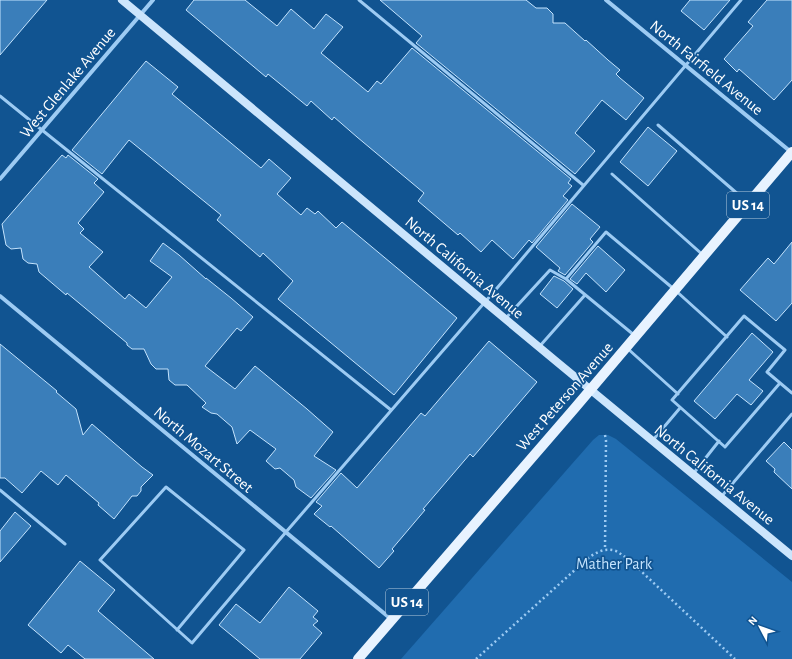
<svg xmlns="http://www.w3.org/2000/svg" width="792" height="659" font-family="'Alegreya Sans',sans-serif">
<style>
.green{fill:#206caf}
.building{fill:#3a7eba;stroke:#c4e3fd}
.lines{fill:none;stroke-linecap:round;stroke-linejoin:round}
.path{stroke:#9dcbf3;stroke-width:2.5;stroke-dasharray:2 3;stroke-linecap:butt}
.lane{stroke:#9dcbf3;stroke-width:3}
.street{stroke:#9dcbf3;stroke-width:4}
.secondary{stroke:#cce5fc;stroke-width:8}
.primary{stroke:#e8f3ff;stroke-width:10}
.labels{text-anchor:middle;stroke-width:3.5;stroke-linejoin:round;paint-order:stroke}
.shield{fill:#115491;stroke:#b8ccde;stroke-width:1}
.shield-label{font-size:15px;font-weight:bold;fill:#fff}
.street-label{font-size:16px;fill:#fff;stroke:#115491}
.park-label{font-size:16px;fill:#c4e3fd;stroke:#115491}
</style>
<rect width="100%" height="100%" fill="#115491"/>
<!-- green -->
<path class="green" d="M599,435h9l8,4 176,143v77h-391l192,-219z"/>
<!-- building -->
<path class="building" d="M0,0h47l-47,55z
M194,0h51l32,26 14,-17 23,20 12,-15 17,13 -22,26 47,39 9,-11 4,3 31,-36 159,131 -3,4 4,3 -9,10 5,4 -36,43 -3,-3 -16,19 -21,-19 -11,12 -21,-19 -2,2 -40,-34 6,-8 -67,-56 -23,-20 -2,3 -21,-19 -4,5 -39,-32 -2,3 -80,-67z
M380,0h146l10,8h11l6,6v9h12l20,18 1,-1 22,20 12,10 -4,4 4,4 24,20 -18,22 -24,-20 -27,33 20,18 -20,23 -159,-131 6,-7z
M690,0h40l-26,30 -23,-19z
M767,0h25v80l-18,20 -35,-31 -2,3 -13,-13 29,-33 -5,-4z
M146,61l32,26 -6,7 89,74 8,-9 22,19 -14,16 24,21 6,-7 8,6 3,-3 18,17 6,-6 115,96 -63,77 -116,-96 15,-18 -30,-28 -3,4 -43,-37 4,-5 -92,-75 -27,34 -30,-24z
M648,127l29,24 -29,35 -28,-24z
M62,155l4,3 2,-3 30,24 -4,4 10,9 -26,31 6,6 -4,4 23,19 -14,15 36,32 4,-5 17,14 26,-31 -22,-16 13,-18 16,12 27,24v-1l25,20 22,19 -12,14 -4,-3 -32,38 30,23 20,-23 52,43 26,23 -19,24 22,14 -25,28 -15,-11 -2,-7 -14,-12 -5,1 -9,-8 10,-12 -26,-19 -13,14 -5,-17 -15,-13 -6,-1 -9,-6 4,-4 -19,-18h-12l-6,-5 -1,-11h-12l-5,-5 -7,-15h-12l-5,-4v-2l-60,-50 -1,2 -27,-23 -2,-8 -9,-1 -5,-4 -2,-11 -10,1 -5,-4 -4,-21z
M572,204l28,23 -10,12 3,3 -28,33 -7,-4 2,-3 -24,-21z
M792,242v61l-16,18 -36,-31 28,-32 6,6z
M598,246l27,24 -19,22 -20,-19 -9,11 -7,-5z
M554,276l10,5 9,8 -16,19 -17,-14z
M752,333l21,19 -24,28 14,11 -12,14 -14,-11 -22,25 -21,-18z
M489,341l48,41 -64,75 -3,-3 -47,55 2,1 -33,39 2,2 -15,17 -48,-42 -1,1 -16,-13 8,-8 -6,-4 25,-29 16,15 64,-75 4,3z
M0,344l57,47 -1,1 20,17 7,26 9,-11 50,43 11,8 -12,12v4l-4,5h-5l-18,23 -16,-14 1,-2 -33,-28 -8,10 -17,-14 -19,22 -17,-15h-5z
M784,442l8,8v39l-18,-17 1,-3 -9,-8z
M15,512l16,14 -31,36v-31z
M80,561l35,29 -17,21 56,48h-69l-17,-14 -7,8 -33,-28z
M289,587l29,24 -5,6 5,4 -5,4 9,8 -22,26h-40l-41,-34 17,-21 24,19z"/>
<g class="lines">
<!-- path -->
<path class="path" d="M605,435l1,5 -1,109
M476,659l110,-99c8,-7 19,-13 30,-9 4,2 7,5 11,7l108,101"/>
<!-- lane -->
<path class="lane" d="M359,0l224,185
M0,96l42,34 349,280
M658,125l89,77
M612,174l91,81
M505,319l45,-49 16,9
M634,335l-68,-56 40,-47 69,58 52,47
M539,347l46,-52
M627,348l51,46
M780,383l-55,64 -53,-47 72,-84 41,34 -18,22 25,21
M653,440l27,-32
M693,474l26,-33
M0,490l65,54
M721,497l71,-83
M177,630l67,-80 -78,-63 -66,73 92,83 94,-111 218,-252 237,-280"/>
<!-- street -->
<path class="street" d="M606,0l185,152
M0,179l153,-179
M0,296l391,323"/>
<!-- secondary -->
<path class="secondary" d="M122,0l435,362 235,194"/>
<!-- primary -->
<path class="primary" d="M358,659l216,-250 218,-257"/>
</g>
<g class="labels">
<!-- shield labels -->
<g class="shield">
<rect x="727" y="192" width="42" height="26" rx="3"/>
<rect x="386" y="589" width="42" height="26" rx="3"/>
</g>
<g class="shield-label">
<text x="748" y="210">US 14</text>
<text x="407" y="607">US 14</text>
</g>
<!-- street labels -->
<g class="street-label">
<text transform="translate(707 67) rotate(39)" y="6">North Fairfield Avenue</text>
<text transform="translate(67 82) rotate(-50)" y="6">West Glenlake Avenue</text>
<text transform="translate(465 267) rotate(40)" y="6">North California Avenue</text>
<text transform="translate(564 396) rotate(-49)" y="6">West Peterson Avenue</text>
<text transform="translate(204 449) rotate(40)" y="6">North Mozart Street</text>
<text transform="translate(715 474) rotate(39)" y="6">North California Avenue</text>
</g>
<!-- park labels -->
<g class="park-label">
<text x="614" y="569">Mather Park</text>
</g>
</g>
<!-- north arrow -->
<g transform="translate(760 627) rotate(311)" stroke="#115491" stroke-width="3" paint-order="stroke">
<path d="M0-3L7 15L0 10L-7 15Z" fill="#ffffff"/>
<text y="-6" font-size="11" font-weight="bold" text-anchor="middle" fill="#ffffff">N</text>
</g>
</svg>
